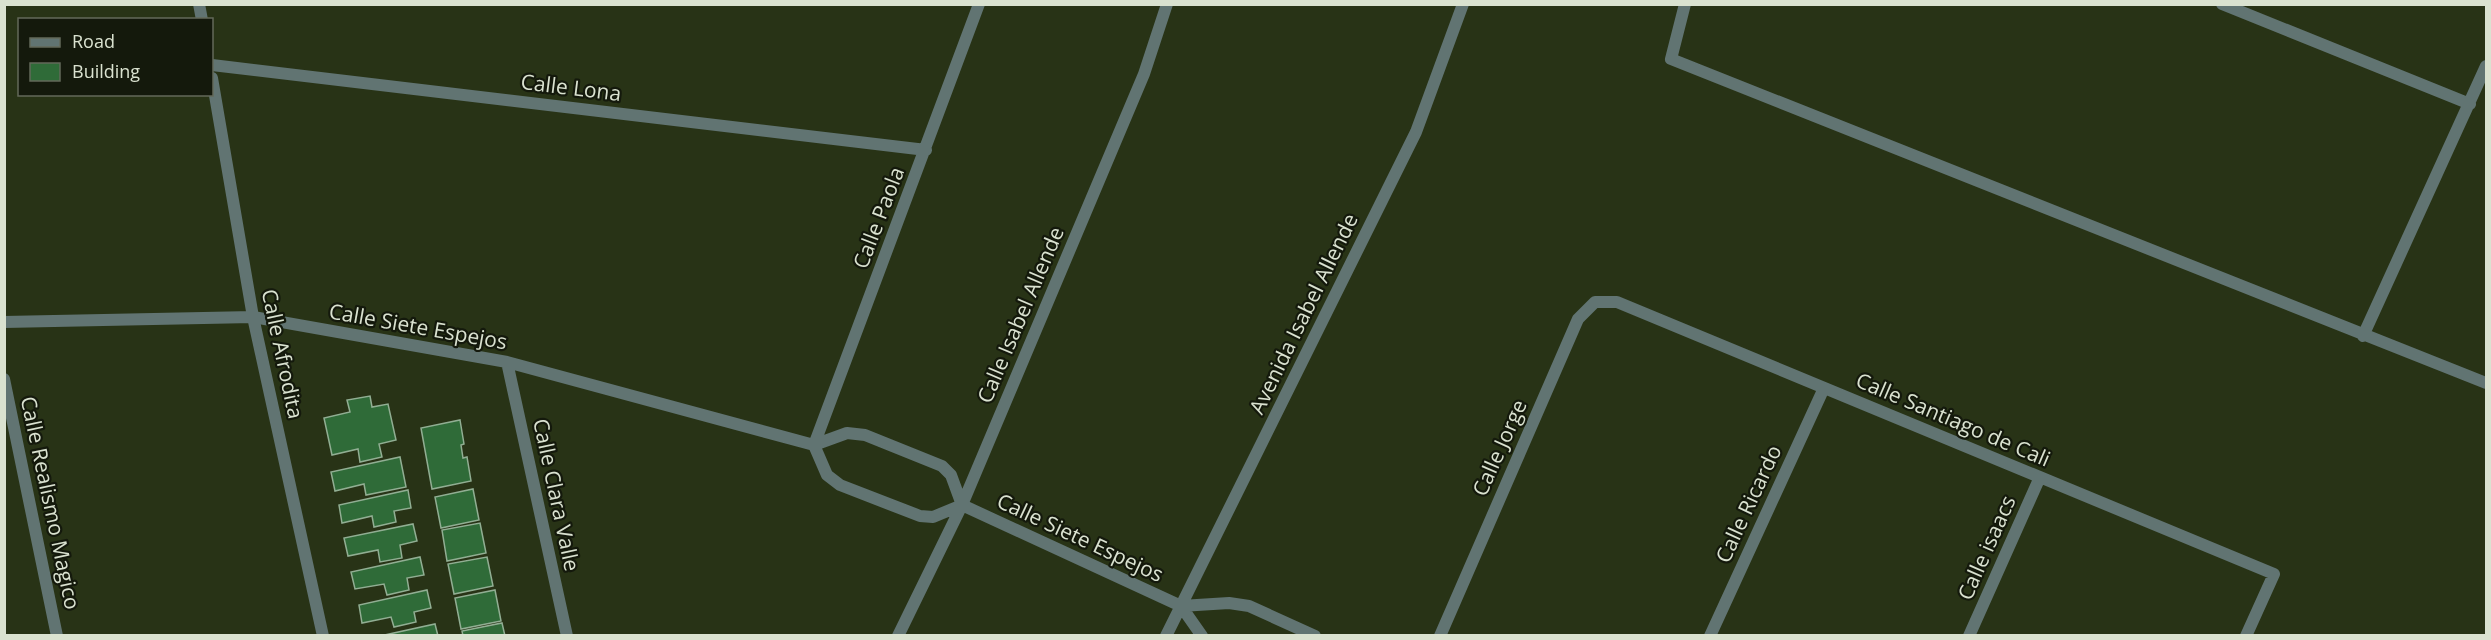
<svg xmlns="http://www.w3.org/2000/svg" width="2491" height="640" font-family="'Open Sans',sans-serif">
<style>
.building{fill:#2f6b38;stroke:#91ae93;stroke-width:1.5}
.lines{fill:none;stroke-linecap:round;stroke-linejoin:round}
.minor{stroke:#617472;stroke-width:12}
.labels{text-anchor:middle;stroke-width:4.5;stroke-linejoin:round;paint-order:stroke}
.street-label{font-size:21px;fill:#dae2d0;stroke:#14190c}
</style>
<rect width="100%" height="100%" fill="#283316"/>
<!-- building -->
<path class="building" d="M370,396l2,11 16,-3 8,36 -17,4 3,13 -22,5 -2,-13 -26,6 -8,-37 26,-6 -3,-12z
M460,420l4,24 -3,1 2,13 4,-1 4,24 -39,8 -11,-61z
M400,457l6,30 -40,8 -2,-11 -29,7 -4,-19z
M473,489l6,31 -38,8 -6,-31z
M408,490l3,18 -17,3 2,11 -22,5 -2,-11 -30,7 -3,-18z
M480,523l6,30 -39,8 -5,-31z
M413,524l4,17 -17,4 2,13 -22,4 -2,-12 -30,6 -4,-18z
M420,557l4,18 -17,3 2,12 -22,5 -3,-11 -29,5 -4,-17z
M487,557l6,29 -39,8 -6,-30z
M427,590l4,18 -17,4 2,10 -22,5 -3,-10 -29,6 -3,-18z
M495,590l6,31 -40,8 -6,-31z
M502,623l3,13h-42l-1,-5z
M435,624l3,12h-58z"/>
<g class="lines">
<!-- minor -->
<path class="minor" d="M199,4l3,16
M1685,4l-14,55 815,324
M2222,4l248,100
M212,65l714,85
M212,78l41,239 70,319
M4,322l249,-5 254,45 307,83 33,-12 18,2 77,31 9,9 11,30 219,101 48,-3 20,3 66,30
M2363,336l123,-270
M507,362l60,274
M4,379l53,257
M814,445l165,-441
M814,445l13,30 13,10 80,31 13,1 29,-12
M1181,606l21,30
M898,636l64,-131 182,-431 23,-70
M1166,636l250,-504 47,-128
M1440,636l138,-317 17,-17h22l657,272 -28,62
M1710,636l114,-248
M1969,636l71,-159"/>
</g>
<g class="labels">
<!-- street labels -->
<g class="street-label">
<text transform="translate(571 88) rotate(7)" y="7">Calle Lona</text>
<text transform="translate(879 218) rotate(-69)" y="7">Calle Paola</text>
<text transform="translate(1304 314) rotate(-64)" y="7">Avenida Isabel Allende</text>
<text transform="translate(1021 315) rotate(-67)" y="7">Calle Isabel Allende</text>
<text transform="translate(418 327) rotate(10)" y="7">Calle Siete Espejos</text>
<text transform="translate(282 354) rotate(78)" y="7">Calle Afrodita</text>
<text transform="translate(1953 420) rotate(23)" y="7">Calle Santiago de Cali</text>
<text transform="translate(1500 448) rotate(-66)" y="7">Calle Jorge</text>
<text transform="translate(556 495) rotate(78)" y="7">Calle Clara Valle</text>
<text transform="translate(50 503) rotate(78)" y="7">Calle Realismo Magico</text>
<text transform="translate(1749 504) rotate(-65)" y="7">Calle Ricardo</text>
<text transform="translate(1080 538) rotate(25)" y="7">Calle Siete Espejos</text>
<text transform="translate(1987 548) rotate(-66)" y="7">Calle isaacs</text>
</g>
</g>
<!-- border -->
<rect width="2491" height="640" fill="none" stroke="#dae2d0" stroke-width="12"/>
<!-- legend -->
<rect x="18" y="18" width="195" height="78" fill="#14190c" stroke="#63695a" stroke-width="1.5"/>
<rect x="30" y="38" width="30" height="9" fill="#617472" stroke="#63695a" stroke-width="1.5"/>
<text x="72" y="48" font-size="18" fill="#dae2d0">Road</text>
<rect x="30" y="63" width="30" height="18" fill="#2f6b38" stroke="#63695a" stroke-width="1.5"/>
<text x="72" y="78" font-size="18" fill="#dae2d0">Building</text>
</svg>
